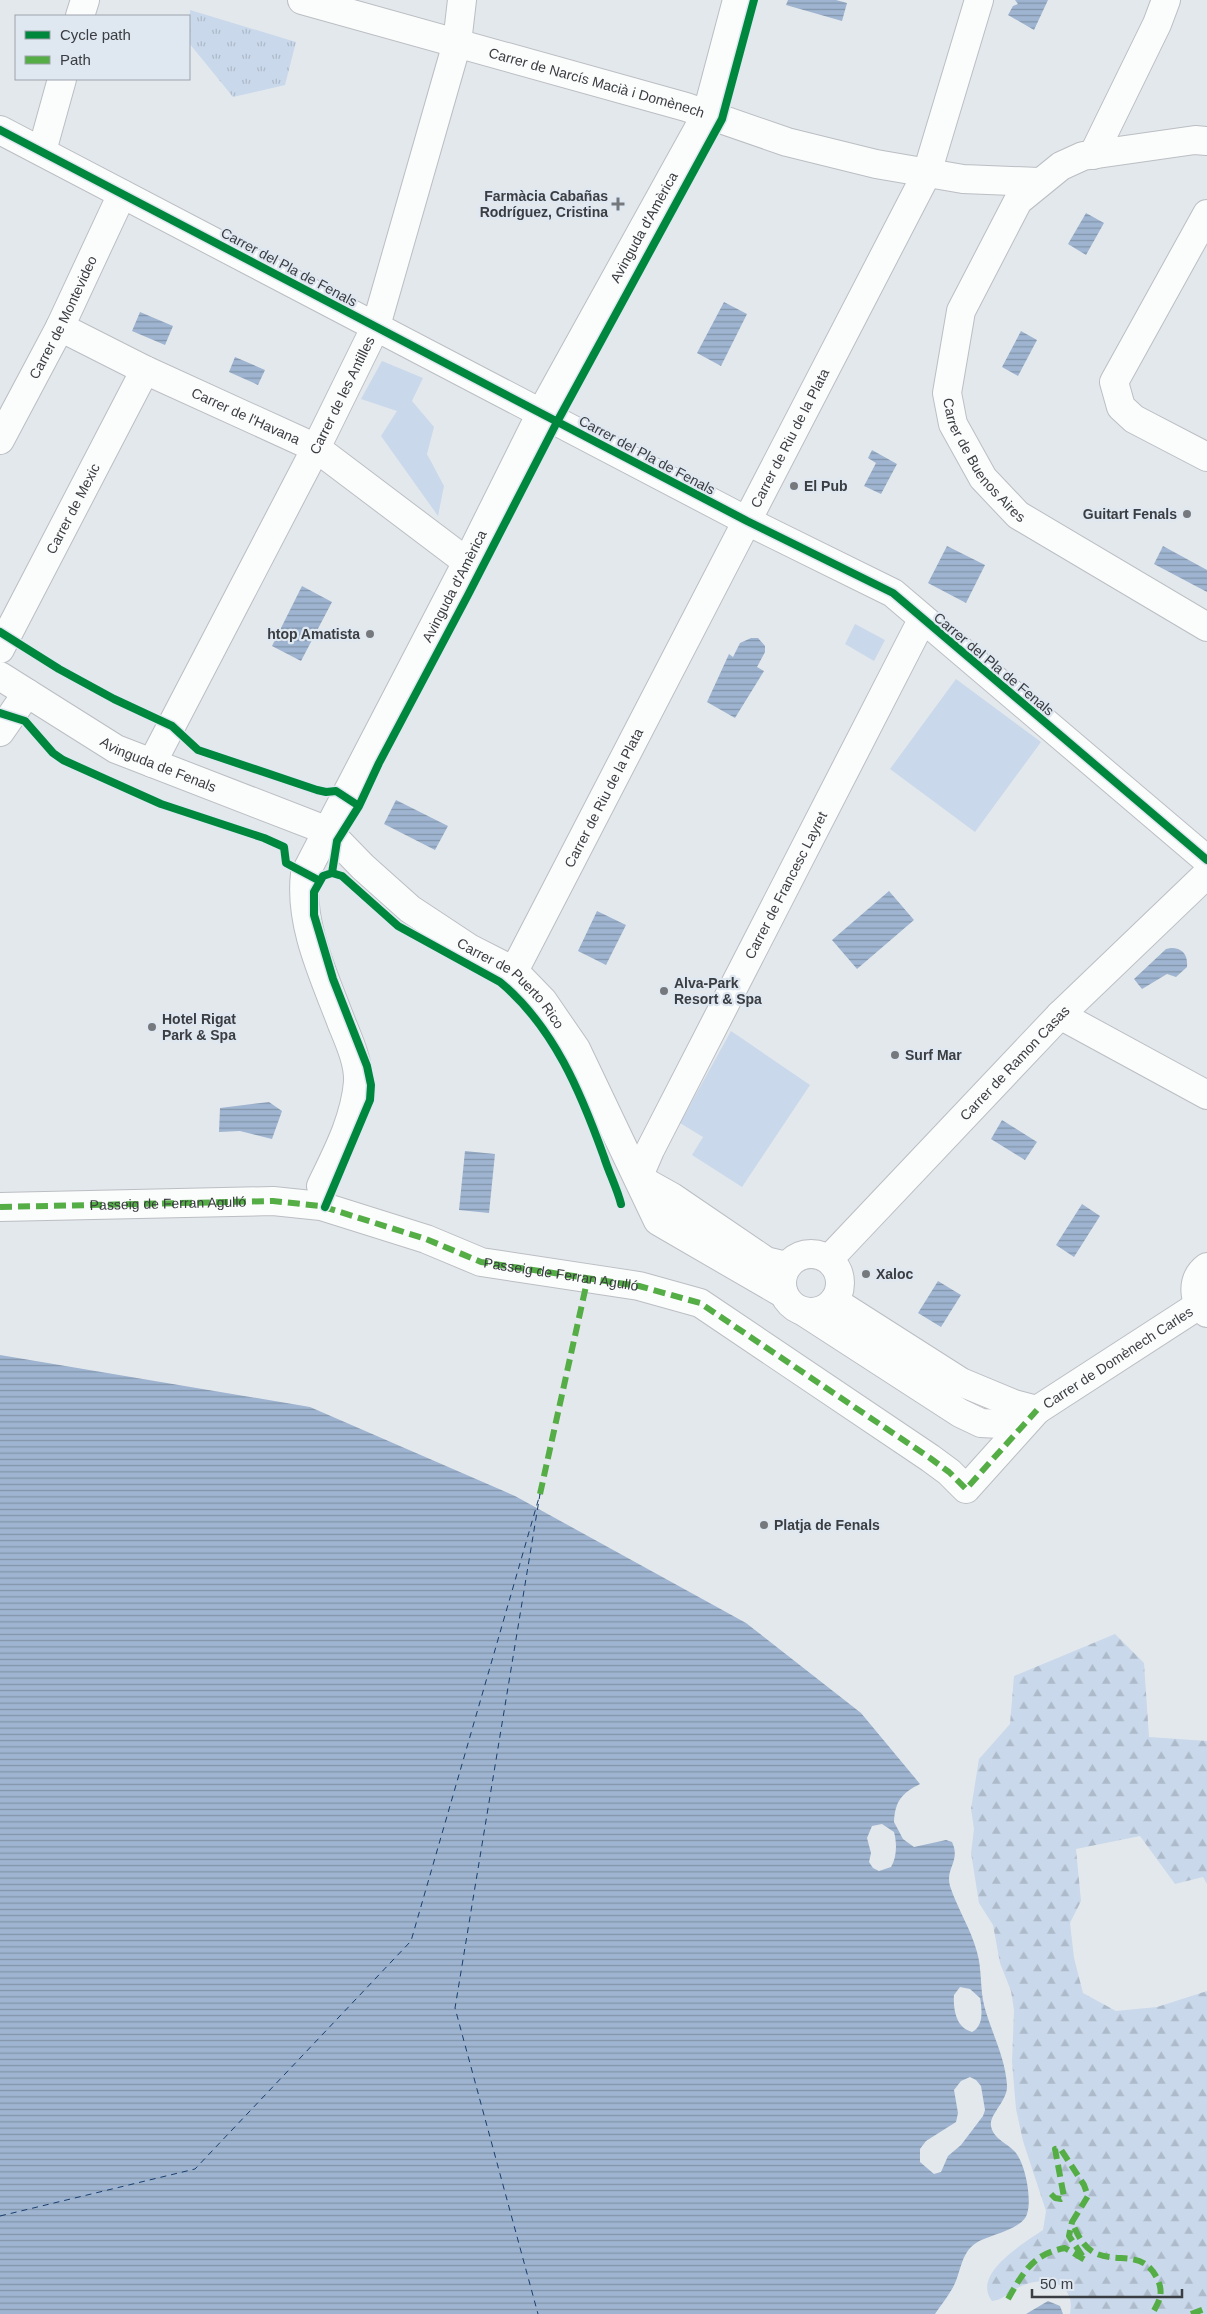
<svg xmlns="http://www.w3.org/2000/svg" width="1207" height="2314" font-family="Arial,sans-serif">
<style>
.grass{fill:#c9d8ea}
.forest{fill:url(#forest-firs)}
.park{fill:url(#park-tufts)}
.water{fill:url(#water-rules);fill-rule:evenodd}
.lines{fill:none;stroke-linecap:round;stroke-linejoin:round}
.ferry{stroke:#183f70;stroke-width:1;stroke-dasharray:6 5;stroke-linecap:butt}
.minor-casing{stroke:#bbbec2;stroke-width:30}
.minor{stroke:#fbfcfc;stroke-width:28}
.quiet{stroke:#55ad46;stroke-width:6;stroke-dasharray:12 6;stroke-linecap:butt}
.cycleway-casing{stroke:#dfe7f1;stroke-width:11}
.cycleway{stroke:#00873e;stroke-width:8}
.poi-dot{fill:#75797d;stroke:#dfe7f1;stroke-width:2}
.labels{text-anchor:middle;stroke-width:4.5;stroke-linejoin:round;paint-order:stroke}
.street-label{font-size:14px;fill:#3a3d41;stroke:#dfe7f1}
.poi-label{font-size:14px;font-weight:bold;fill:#3a3d41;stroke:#dfe7f1;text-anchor:start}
</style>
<defs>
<pattern id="forest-firs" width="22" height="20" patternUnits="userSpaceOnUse" patternTransform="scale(1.25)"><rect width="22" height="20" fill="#c9d8ea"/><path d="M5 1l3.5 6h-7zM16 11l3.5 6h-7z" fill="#adbaca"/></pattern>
<pattern id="park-tufts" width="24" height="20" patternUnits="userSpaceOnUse" patternTransform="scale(1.25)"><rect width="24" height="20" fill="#c9d8ea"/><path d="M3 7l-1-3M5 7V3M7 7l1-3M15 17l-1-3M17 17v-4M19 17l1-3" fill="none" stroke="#adbaca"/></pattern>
<pattern id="water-rules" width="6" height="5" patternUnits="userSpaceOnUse" patternTransform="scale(1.25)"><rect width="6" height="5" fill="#9eb4d0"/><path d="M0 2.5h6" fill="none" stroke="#8294aa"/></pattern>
</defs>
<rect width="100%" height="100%" fill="#e3e8ed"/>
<!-- grass -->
<path class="grass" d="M382,361l41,17 -11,23 22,26 -7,27 17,32 -6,30 -57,-80 16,-25 -36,-12z
M855,624l30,16 -11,21 -29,-17z
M956,679l85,63 -66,90 -85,-63z
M731,1031l79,54 -68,102 -50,-32 11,-18 -23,-14z"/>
<!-- forest -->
<path class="forest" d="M1115,1634l29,29 5,74 58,4v143l-4,-7 -28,7 -35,-48 -64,13 5,52 -11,22 4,35 9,35 33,18 41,-4 50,-16v323h-137c2,-10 1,-22 -9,-28 -14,-9 -35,-4 -49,5 -7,5 -11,9 -20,10 -21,-27 32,-58 51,-71l3,-19 -23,-70 -7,-32 -4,-47 2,-52 -3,-19 -11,-28 -7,-38 -14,-22 -8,-50 3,-24 -3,-20 8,-50 31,-35 4,-48z"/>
<!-- park -->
<path class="park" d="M190,10l106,32 -11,43 -52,12 -44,-54z"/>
<!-- water -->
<path class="water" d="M788,0h48l11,3 -5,18 -56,-16z
M1015,0h33l-14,30 -26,-15 5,-9 5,-2z
M1086,213l18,10 -18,32 -18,-11z
M724,302l23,12 -26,52 -24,-13z
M140,312l33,14 -8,19 -33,-14z
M1021,331l16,9 -19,36 -16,-9z
M235,357l30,13 -7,15 -29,-13z
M872,450l25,14 -16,30 -17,-8 12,-23 -8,-5z
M947,546l38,19 -19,38 -38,-20z
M1163,546l44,24v22l-53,-28z
M302,586l30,16 -31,59 -29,-15z
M751,638h7l7,8v6l-8,15 7,4 -29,47 -28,-16 22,-48 4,3 7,-14z
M396,800l52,26 -13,24 -51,-26z
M889,891l25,29 -57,49 -25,-29z
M597,911l29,14 -20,40 -28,-14z
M1171,948c12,0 17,7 16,19l-11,10 -9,-3 -25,15 -8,-10 32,-30z
M269,1102l13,9 -10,28 -32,-8 -21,1 1,-24z
M1002,1120l35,22 -12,18 -34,-21z
M465,1151l30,3 -6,59 -30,-3z
M1082,1204l18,12 -26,41 -18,-12z
M938,1281l23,14 -20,32 -23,-14z
M0,1355l310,52 205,89 231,127 115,90 59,71c-18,9 -25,17 -26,38l9,17 11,8 32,-7 6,2c9,19 -7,26 -2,44 7,22 21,43 27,66 5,17 3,36 7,53 7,27 21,51 23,80 1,16 -18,29 -16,41 2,13 18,18 25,27 10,13 16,47 11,61 -5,16 -39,21 -51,29 -16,10 -15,32 -24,46 -5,9 -12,17 -17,25h-935zM882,1824l12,8c3,11 3,25 -3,35l-12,4 -6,-3 -4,-6 2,-9 -4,-15 5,-12zM960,1987l10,2 10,9c2,11 4,28 -8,34 -16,-4 -19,-23 -18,-37zM970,2077l6,3 5,6 4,24 -2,6 -22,29 -13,11 -7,16 -7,2 -14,-12v-13l6,-8 30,-19 2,-9 -4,-23 7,-9z
M1048,2301l12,5 3,8h-37z"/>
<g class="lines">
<!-- ferry -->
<path class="ferry" d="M0,2216l195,-47 216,-228 129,-447 -85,514 83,306"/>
<!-- minor casing -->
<g class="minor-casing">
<g id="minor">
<path id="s1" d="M302,0l384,107 101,35 89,22 87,15 76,3"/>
<path d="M80,16l5,-16"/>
<path d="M0,130l747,391 146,72 314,267"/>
<path id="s2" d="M1207,141l-12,-1 -112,16 -22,10 -43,35 -57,110 -14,82 6,31 30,54 35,37 189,112"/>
<path d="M42,151l20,-72"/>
<path d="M1093,155l64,-131 9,-24"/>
<path d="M1207,214l-93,168 7,25 13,12 73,38"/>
<path id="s3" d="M60,327l85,43 171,78 151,114"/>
<path id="s4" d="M0,440l60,-113 62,-133"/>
<path id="s5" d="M0,649l145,-279"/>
<path id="s6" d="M0,676l116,73 212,82 35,36 47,42 59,39 45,23 29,30 33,48 82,172 126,73"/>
<path d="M0,732l27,-39"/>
<path id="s7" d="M152,763l164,-315 60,-122 81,-283 5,-43"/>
<path id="s8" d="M514,971l413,-798 52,-173"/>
<path d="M1060,1015l147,80"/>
<path id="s9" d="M638,1178l12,-28 272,-530"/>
<path d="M638,1178l34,19 94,64 21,5"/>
<path id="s10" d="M321,1186c16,-33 34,-67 37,-104 1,-19 -9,-41 -16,-58 -18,-48 -43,-99 -37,-150l162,-312 74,-149 166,-300 30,-113"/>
<path d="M0,1207l273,-6 48,5 105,33 55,23 158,24 61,17 230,155 19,14 17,17 71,-79"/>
<circle cx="811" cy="1283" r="29"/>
<path id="s11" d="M829,1259l231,-244 147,-141"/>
<path d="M1207,1267c-16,12 -15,34 0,46"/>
<path d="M834,1301l127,81 53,22 23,6"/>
<path id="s12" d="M804,1312l156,101 21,10 19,1 37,-14 162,-105"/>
</g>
</g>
<!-- minor -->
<use href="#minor" class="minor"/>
<!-- quiet -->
<g class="quiet">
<path id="s13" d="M0,1207l273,-6 48,5 105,33 55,23 158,24 61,17 230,155 19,14 17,17 71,-79"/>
<path d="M540,1494l48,-217"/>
<path d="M1051,2194l4,4 6,1 3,-2 -9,-48 5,-1 24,37 4,11 -16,26c5,12 11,25 23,31 24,11 47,-4 62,25 7,15 3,22 -5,36"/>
<path d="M1008,2299c15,-26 24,-45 57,-51l20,12 -16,-24 3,-14"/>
<path d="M1191,2314l16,-6"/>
</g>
<!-- cycleway casing -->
<g class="cycleway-casing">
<path id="cycleway" d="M0,130l747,391 146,72 314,267
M0,632l59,37 55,30 58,27 26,24 119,40 9,2 10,-1 23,15
M0,713l25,8 28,32 10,7 98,44 103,34 20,9 2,16 34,18
M332,873l5,-32 22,-35 20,-43 89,-168 89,-173 165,-303 32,-119
M325,1207l45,-107 1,-15 -4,-19 -34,-87 -19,-64v-23l9,-16 9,-3 10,3 56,50 102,56c54,45 81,111 104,175 5,16 13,31 17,47"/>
</g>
<!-- cycleway -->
<use href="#cycleway" class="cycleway"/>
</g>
<!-- markers -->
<g class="poi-dot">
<path d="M615.5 196.5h5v5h5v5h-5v5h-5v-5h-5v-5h5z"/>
<circle cx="794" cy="486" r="5"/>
<circle cx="1187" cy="514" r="5"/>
<circle cx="370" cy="634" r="5"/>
<circle cx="664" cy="991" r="5"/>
<circle cx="152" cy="1027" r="5"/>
<circle cx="895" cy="1055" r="5"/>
<circle cx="866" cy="1274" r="5"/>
<circle cx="764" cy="1525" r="5"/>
</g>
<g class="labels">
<!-- street labels -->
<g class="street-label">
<text dy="5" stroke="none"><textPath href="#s1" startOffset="306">Carrer de Narcís Macià i Domènech</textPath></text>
<text dy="5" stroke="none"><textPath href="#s10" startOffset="1058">Avinguda d'Amèrica</textPath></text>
<text transform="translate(289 267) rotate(28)" y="5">Carrer del Pla de Fenals</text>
<text dy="5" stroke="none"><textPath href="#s4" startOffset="138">Carrer de Montevideo</textPath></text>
<text dy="5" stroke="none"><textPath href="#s7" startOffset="414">Carrer de les Antilles</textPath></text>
<text dy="5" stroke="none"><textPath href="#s3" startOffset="206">Carrer de l'Havana</textPath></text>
<text dy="5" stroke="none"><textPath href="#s8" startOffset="600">Carrer de Riu de la Plata</textPath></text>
<text transform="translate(647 455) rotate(28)" y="5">Carrer del Pla de Fenals</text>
<text dy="5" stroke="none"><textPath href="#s2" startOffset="490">Carrer de Buenos Aires</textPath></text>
<text dy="5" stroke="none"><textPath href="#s5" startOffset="158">Carrer de Mexic</textPath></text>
<text dy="5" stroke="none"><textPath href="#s10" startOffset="652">Avinguda d'Amèrica</textPath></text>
<text transform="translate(994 664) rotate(40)" y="5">Carrer del Pla de Fenals</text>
<text dy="5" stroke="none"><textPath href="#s6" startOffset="182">Avinguda de Fenals</textPath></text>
<text dy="5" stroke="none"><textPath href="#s8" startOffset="195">Carrer de Riu de la Plata</textPath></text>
<text dy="5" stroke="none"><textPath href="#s9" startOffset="328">Carrer de Francesc Layret</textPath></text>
<text dy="5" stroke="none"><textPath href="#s6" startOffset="604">Carrer de Puerto Rico</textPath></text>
<text dy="5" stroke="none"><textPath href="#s11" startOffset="270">Carrer de Ramon Casas</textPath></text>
<text dy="5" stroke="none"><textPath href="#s13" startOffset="168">Passeig de Ferran Agulló</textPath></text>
<text dy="5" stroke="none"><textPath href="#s13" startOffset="572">Passeig de Ferran Agulló</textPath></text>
<text dy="5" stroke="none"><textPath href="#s12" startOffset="364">Carrer de Domènech Carles</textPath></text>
</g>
<!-- poi labels -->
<g class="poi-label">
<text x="608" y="201" text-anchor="end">Farmàcia Cabañas<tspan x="608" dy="16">Rodríguez, Cristina</tspan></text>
<text x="804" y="491">El Pub</text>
<text x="1177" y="519" text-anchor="end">Guitart Fenals</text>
<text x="360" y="639" text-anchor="end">htop Amatista</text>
<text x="674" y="988">Alva-Park<tspan x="674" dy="16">Resort &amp; Spa</tspan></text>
<text x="162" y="1024">Hotel Rigat<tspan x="162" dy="16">Park &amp; Spa</tspan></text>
<text x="905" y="1060">Surf Mar</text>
<text x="876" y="1279">Xaloc</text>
<text x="774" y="1530">Platja de Fenals</text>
</g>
</g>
<!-- legend -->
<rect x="15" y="15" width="175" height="65" fill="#dfe7f1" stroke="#9da3ab"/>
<rect x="25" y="31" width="25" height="8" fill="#00873e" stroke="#9da3ab"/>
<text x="60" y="40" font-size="15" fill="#3a3d41">Cycle path</text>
<rect x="25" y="56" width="25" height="8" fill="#55ad46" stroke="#9da3ab"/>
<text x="60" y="65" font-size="15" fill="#3a3d41">Path</text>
<!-- scale -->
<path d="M1032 2289v8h150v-8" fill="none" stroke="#3a3d41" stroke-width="2.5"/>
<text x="1040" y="2289" font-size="15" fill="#3a3d41" stroke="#dfe7f1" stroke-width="4" paint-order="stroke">50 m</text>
</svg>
